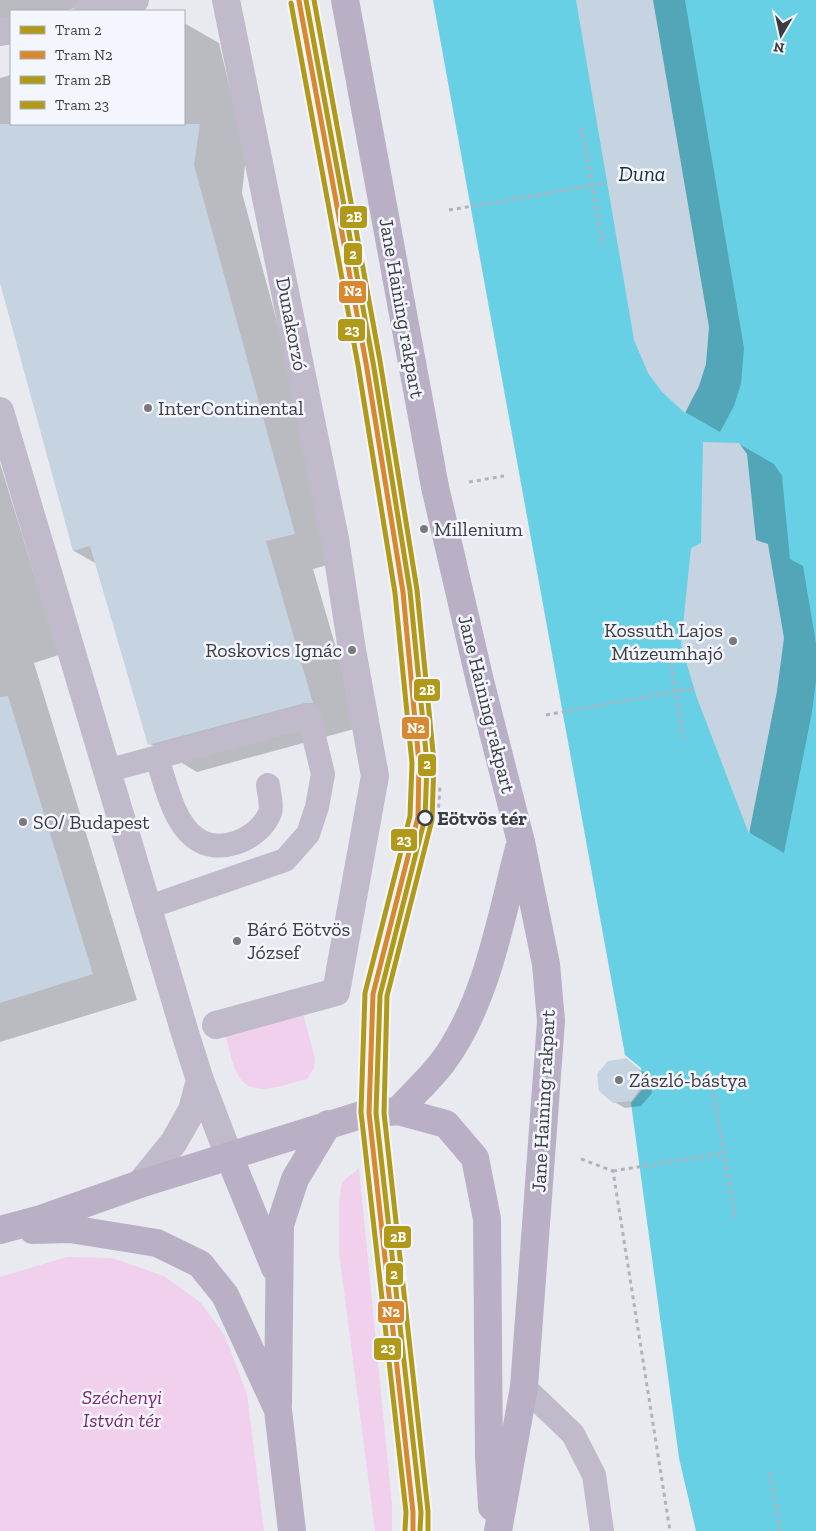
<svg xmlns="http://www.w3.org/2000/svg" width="816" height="1531" font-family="'Zilla Slab',serif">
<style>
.green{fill:#f0d0ec}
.water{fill:#67d0e5}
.shadow{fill:#0003}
.building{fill:#c6d3e0}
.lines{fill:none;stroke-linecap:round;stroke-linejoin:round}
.path{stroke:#b4b1bc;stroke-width:3;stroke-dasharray:4 4;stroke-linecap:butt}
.lane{stroke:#c1bacb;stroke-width:24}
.street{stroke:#c1bacb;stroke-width:28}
.secondary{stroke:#b9b0c6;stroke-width:28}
.path-bridge{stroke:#b4b1bc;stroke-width:3;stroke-dasharray:4 4;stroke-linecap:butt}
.tram-1-casing{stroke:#f4f6ff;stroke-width:9}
.tram-2-casing{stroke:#f4f6ff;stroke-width:9}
.tram-3-casing{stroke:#f4f6ff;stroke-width:9}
.tram-4-casing{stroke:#f4f6ff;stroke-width:9}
.tram-1{stroke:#b19a1a;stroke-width:5}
.tram-2{stroke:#d8892f;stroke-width:5}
.tram-3{stroke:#b19a1a;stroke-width:5}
.tram-4{stroke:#b19a1a;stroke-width:5}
.poi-dot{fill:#797a7e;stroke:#f4f6ff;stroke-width:2}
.stop-dot{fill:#f4f6ff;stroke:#3c3d41;stroke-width:2.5}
.labels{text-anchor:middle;stroke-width:5;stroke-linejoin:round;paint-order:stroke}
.street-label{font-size:20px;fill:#3c3d41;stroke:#f4f6ff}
.poi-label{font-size:20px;fill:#3c3d41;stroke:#f4f6ff;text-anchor:start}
.stop-label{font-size:20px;font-weight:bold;fill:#3c3d41;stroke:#f4f6ff;text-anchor:start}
.park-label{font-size:20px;font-style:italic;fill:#812674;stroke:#f4f6ff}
.water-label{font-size:21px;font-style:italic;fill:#162d33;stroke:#f4f6ff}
.line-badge{stroke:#f4f6ff;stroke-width:2}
.badge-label{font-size:14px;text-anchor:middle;font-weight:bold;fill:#fff}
</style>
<rect width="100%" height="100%" fill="#e9eaf0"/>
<!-- green -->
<path class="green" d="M303,1014l12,44 -1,10 -7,11c-22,5 -57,22 -70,-6 -6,-11 -8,-25 -11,-37z
M359,1168l33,337v26h-17l-36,-279v-50l3,-20z
M67,1257l45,1 52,18 36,26 25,34 22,58 17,137h-264v-254z"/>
<!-- water -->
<path class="water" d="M433,0h383v1531h-120l-17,-73 -48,-355 13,-16 -3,-19 -16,-13z"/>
<!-- shadow -->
<path class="shadow" d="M0,0h106l-42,11h-53v14l-11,3z
M577,0h108l59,348 -3,36 -7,22 -14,26 -35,-20z
M184,23l35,20 27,113 -4,37 100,368 -29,8 47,161 -6,-1 -157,43 -47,-28 -53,-180 -23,-13 -74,-273v-200l11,-3v49h173z
M739,444l35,20 8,12 8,83 13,7 13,77v38l-4,31 -28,141 -34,-20 -52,-136 4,-153z
M0,463l59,192 -25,8 103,337 -137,42z
M625,1059l24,17 3,17 -11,13 -16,2 -11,-6z"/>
<!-- building -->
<path class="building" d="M576,0h77l56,327 -3,37 -7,22 -14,27 -23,-21 -14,-19 -14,-33z
M0,124h200l-6,41 101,369 -29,7 47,162h-8l-157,42 -58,-199 -17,5 -73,-268z
M703,442l36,1 8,11 9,86 12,4 16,94 -7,53 -28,143 -52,-136 -16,-53 10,-97 10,-5z
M8,696l85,278 -93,29v-306z
M626,1058l13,11 3,17 -11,15 -18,2 -14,-12 -2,-17 11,-13z"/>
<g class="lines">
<!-- path -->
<path class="path" d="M582,127l21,120
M469,482l35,-6
M669,649l14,89
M410,781l30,5 -2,29
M713,1087l22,131
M581,1159l32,12 57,360
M613,1171l112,-18
M770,1473l10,58"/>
<!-- lane -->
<path class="lane" d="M157,758c8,24 16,63 37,79 23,19 63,4 75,-22 4,-8 0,-21 -1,-30
M106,771l203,-55 14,58 -6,33 -9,27 -23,26 -139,48
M524,1387l49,47 21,41 8,56"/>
<!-- street -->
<path class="street" d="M88,11l47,-11
M0,32l11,-2
M0,411l185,622 15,47 29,76
M216,1025l120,-33 39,-216 -23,-126 -17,-111 -109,-539
M140,1184l34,-42 18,-32 8,-30"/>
<!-- secondary -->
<path class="secondary" d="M345,0l90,487 45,194 41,161 25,122 5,57 -27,366 -26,144
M398,1111c14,-16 31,-31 44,-48 44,-58 59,-145 77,-215
M229,1156l46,112
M0,1230l41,-11 99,-35 221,-69 37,-4 48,13 29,34 12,61 2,238 3,50
M33,1230l37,-1 87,14 43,21 25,31 53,115 14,121
M278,1404l2,-179 15,-46 33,-55"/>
<!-- path-bridge -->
<path class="path-bridge" d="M449,210l158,-27
M546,715l148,-27"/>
<!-- tram-1 casing -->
<g class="tram-1-casing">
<path id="tram-1" d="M306,0l67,362 37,229 17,172 -2,55 -45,177 -4,118 45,399 -1,19"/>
</g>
<!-- tram-2 casing -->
<g class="tram-2-casing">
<path id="tram-2" d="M299,1l67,362 37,229 16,171 -1,54 -45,177 -4,119 44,399v19"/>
</g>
<!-- tram-3 casing -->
<g class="tram-3-casing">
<path id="tram-3" d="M314,0l66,361 37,229 17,172 -2,58 -45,176 -3,117 44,398v20"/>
</g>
<!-- tram-4 casing -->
<g class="tram-4-casing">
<path id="tram-4" d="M291,3l67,362 37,228 17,170 -2,53 -45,177 -4,119 45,400 -1,18"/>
</g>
<!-- tram-1 -->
<use href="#tram-1" class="tram-1"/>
<!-- tram-2 -->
<use href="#tram-2" class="tram-2"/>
<!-- tram-3 -->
<use href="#tram-3" class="tram-3"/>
<!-- tram-4 -->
<use href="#tram-4" class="tram-4"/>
</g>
<!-- markers -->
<g class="poi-dot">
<circle cx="148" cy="408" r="5"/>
<circle cx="424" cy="529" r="5"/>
<circle cx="733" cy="641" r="5"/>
<circle cx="352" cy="650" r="5"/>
<circle cx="23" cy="822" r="5"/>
<circle cx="237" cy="941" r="5"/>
<circle cx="619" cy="1080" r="5"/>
</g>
<circle class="stop-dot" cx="425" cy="818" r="7"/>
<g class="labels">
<!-- street labels -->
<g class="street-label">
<text transform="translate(402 308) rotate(80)" y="7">Jane Haining rakpart</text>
<text transform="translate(292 324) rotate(79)" y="7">Dunakorzó</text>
<text transform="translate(487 704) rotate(76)" y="7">Jane Haining rakpart</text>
<text transform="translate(543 1101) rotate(-87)" y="7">Jane Haining rakpart</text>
</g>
<!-- poi labels -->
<g class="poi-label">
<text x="158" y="415">InterContinental</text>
<text x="434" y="536">Millenium</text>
<text x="723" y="637" text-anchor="end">Kossuth Lajos<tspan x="723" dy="23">Múzeumhajó</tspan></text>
<text x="342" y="657" text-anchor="end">Roskovics Ignác</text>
<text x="33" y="829">SO/ Budapest</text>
<text x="247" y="936">Báró Eötvös<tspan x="247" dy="23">József</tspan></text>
<text x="629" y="1087">Zászló-bástya</text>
</g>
<!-- stop labels -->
<g class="stop-label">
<text x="437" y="825">Eötvös tér</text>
</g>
<!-- park labels -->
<g class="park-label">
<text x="122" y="1404">Széchenyi<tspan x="122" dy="23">István tér</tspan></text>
</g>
<!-- water labels -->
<g class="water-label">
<text x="642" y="181">Duna</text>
</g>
</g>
<g class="line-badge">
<rect x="339" y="205" width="29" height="24" rx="5" fill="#b19a1a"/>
<rect x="343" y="242" width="20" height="24" rx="5" fill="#b19a1a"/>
<rect x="338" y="280" width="29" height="24" rx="5" fill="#d8892f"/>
<rect x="337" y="318" width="29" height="24" rx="5" fill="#b19a1a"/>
<rect x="413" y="678" width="28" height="24" rx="5" fill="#b19a1a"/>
<rect x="401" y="716" width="29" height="24" rx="5" fill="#d8892f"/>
<rect x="417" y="753" width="20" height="24" rx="5" fill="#b19a1a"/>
<rect x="390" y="828" width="28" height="24" rx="5" fill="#b19a1a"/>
<rect x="383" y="1225" width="29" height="24" rx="5" fill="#b19a1a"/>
<rect x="385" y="1262" width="19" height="24" rx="5" fill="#b19a1a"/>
<rect x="377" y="1300" width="28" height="24" rx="5" fill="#d8892f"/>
<rect x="373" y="1337" width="29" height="24" rx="5" fill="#b19a1a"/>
</g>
<g class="badge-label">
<text x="354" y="222">2B</text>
<text x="353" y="259">2</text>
<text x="353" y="296">N2</text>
<text x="352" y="335">23</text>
<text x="427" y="695">2B</text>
<text x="416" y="733">N2</text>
<text x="427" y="769">2</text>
<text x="404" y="845">23</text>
<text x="398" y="1242">2B</text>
<text x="394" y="1279">2</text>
<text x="391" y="1317">N2</text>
<text x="388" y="1353">23</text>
</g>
<!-- legend -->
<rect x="10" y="10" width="175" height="115" fill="#f4f6ff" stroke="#aaacb3"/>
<rect x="20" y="26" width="25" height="8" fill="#b19a1a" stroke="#aaacb3"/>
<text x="55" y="35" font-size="15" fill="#3c3d41">Tram 2</text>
<rect x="20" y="51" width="25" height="8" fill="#d8892f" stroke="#aaacb3"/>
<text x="55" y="60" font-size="15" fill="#3c3d41">Tram N2</text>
<rect x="20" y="76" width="25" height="8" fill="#b19a1a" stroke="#aaacb3"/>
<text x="55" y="85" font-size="15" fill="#3c3d41">Tram 2B</text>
<rect x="20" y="101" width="25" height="8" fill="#b19a1a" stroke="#aaacb3"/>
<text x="55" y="110" font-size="15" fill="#3c3d41">Tram 23</text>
<!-- north arrow -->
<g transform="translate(781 35) rotate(189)" stroke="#f4f6ff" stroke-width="4" paint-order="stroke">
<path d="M0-4L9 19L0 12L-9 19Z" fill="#3c3d41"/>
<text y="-8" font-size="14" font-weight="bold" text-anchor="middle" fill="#3c3d41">N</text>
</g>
</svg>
